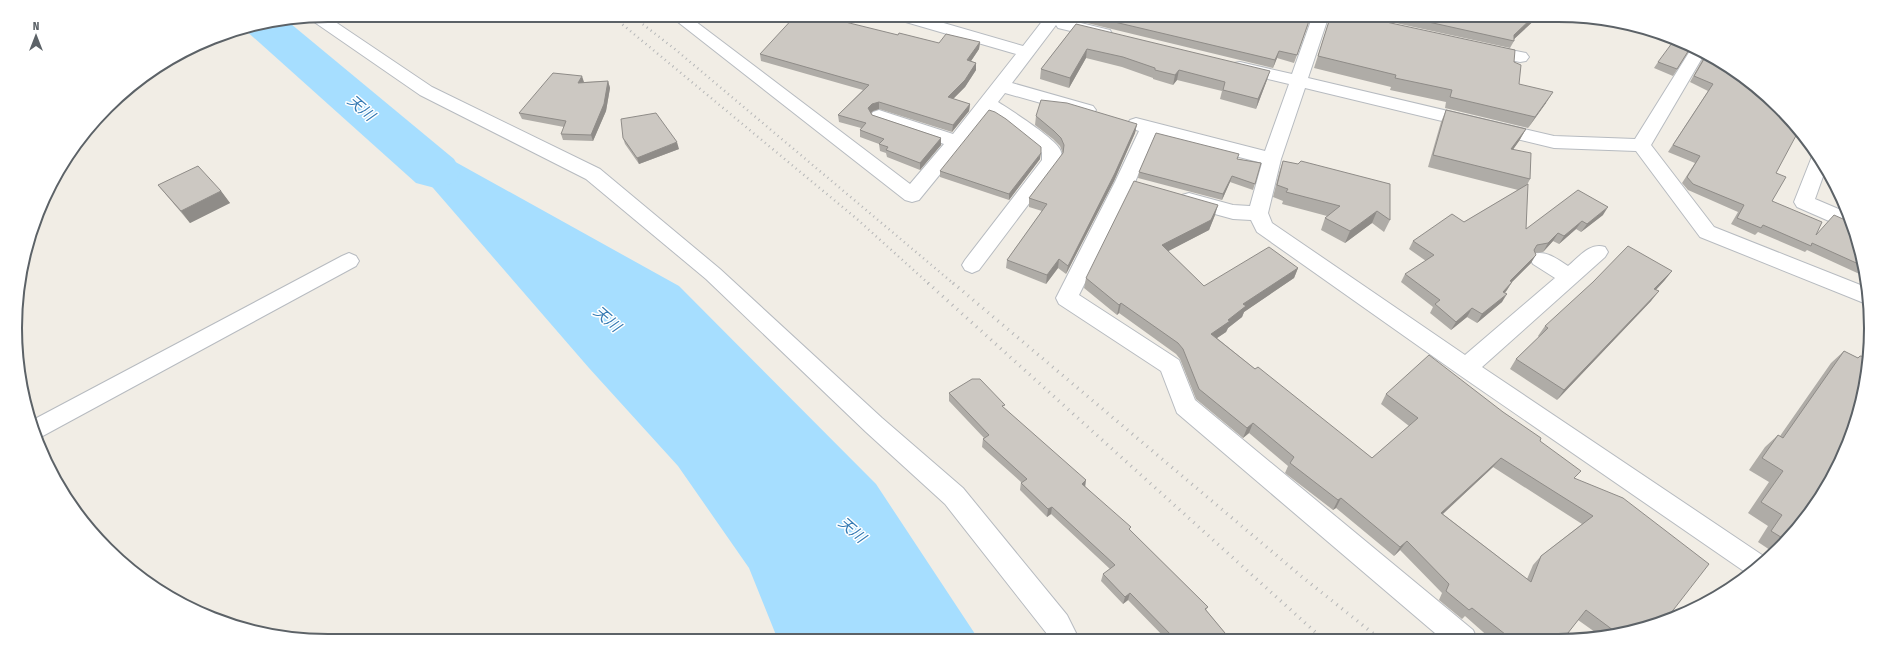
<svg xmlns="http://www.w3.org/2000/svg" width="1886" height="656" font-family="'Fira Sans Condensed','Noto Sans JP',sans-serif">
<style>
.water{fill:#a6deff}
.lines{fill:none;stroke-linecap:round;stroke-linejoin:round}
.river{fill:#a6deff;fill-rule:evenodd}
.minor-casing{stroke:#b7bbc0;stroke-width:2}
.minor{fill:#fff;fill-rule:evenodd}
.rail-far1{stroke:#b6b7b8;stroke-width:2.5;stroke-dasharray:1 4;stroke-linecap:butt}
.rail{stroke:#b6b7b8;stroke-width:3.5;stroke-dasharray:1 5.5;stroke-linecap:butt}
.wall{fill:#afaca7;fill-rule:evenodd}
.shaded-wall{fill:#8f8c88}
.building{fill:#ccc8c2;stroke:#8f8c88;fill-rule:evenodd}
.labels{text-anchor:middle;stroke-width:3;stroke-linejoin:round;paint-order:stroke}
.water-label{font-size:15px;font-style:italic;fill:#357ab3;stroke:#fff}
.rim{fill:none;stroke:#5c6267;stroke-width:2}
</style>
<rect width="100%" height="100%" fill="#f1ede5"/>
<!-- water -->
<path class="water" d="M369,114l310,172 197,198 103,156h-201l-29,-72 -71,-102 -89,-98z"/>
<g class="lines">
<!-- river -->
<path class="river" d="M285,19l169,140 7,12 -7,12 -19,5 -19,-5 -173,-155 24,-7z"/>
<!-- minor casing -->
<g class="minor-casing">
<path id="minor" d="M325,15l107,72 168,82 120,100 162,149 81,70 104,127 12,24h-28l-106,-135 -79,-72 -160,-153 -120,-100 -166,-84 -113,-78z
M669,15h18l223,169 34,-40 -71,-24 -3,-4 3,-4 6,-2 6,2 68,22 63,-80 -124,-36 -2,-3h26l107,31 24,-31h16l-3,5 4,-1 46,11 2,4 -2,4 -6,1 -46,-11 -2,-3 -44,58 81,23 3,4 -3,4 -6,2 -82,-23 -7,9c11,7 62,39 63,50 1,2 0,6 0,9l-82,109 -7,3 -7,-3 -3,-5 3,-5 77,-100v-7l-15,-14 -37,-26 -71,87 -7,2 -7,-2z
M1313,15h16l-21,63 246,58 81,3 58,-93 12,7 -54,92 63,82 154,61 1,17 -169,-68 -64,-86 -82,-3 -249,-60 -24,71 -13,54 4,10 193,132 90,-77 -22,-14 -3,-5 3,-5c13,-4 24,5 35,12 11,-9 22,-24 37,-19l3,5 -3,5 -123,110 286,192 -3,4 -17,11 -290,-200 -201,-142 -6,-12 -18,-1 -51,-14 -3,-5 3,-5 7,-2 44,12 17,1 12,-43 -107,-28 -20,47 -56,113 100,65 16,40 278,230 4,9h-35l-265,-226 -16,-42 -102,-67 -3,-6 59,-116 24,-51 -9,-3 -3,-4 3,-4 6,-2 129,33 24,-67 -55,-13 -3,-4 3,-4 6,-1 52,12z
M1486,45l40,8 3,4 -3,4 -6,1 -40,-8 -3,-4 3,-4z
M1816,154l10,14 -11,31 33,14 7,16 -10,-1 -48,-21 -3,-5 17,-43 2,-4z
M349,253l7,3 3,5 -3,5 -317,172 -8,-17 311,-165z"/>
</g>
<!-- minor -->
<use href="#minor" class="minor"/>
<!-- rail-far1 -->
<path class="rail-far1" d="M611,15l246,204 72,65
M631,15l45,35 278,234"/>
<!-- rail -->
<path class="rail" d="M928,283l395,356
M953,283l348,293 79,63"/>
</g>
<!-- wall -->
<path class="wall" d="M1084,15h1l223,10 -14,38 -17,-5 -4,10 -190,-46z
M1359,15h181l-26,24v2l-4,7z
M1330,18l184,44 5,22 27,19 -18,25 -83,-20 1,-6 -56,-12 1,-3 -77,-19z
M1076,24l191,56 -11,29 -36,-10 2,-8 -45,-11 -4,5 -20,-6v-1l-31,-11 -36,-9 -17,30 -29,-9 1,-10z
M980,42l-1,7 -8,12 5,2v7l-11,17 -12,12 17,5 -1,7 -17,21 -73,-23 -6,2 -2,2 1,2 69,23v7l-21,25 -33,-13 -1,-4 -6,-2 -1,-7 -19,-7v-7l1,-2 -22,-6 -1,-7 25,-25 -102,-29 -1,-7 179,-11z
M1692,46l-19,30 -19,-8 4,-6z
M1706,53l42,27 28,93 -4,28 44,34 38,-8 12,50 -59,-27 -2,2 -47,-20 -3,3 -24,-11 7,-12 -50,-22 -6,-7 13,-20 -27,-11 40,-61 -18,-9z
M608,81l2,7 -4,23 -13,30 -30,-1 -2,-6 3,-7 -42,-8 -3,-6 65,-31z
M1446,110l80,19 -7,12 -6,8 17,30 -3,6 -1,44 77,-14 -22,17 -5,-3 -17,15 -6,-3 -10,11 -8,1 -4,10 -19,19 -7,11 -3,9 -25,21 -10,-6 -16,13 -21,-17 3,-6 -32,-25 4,-8 21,-13 -17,-12 4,-8 51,-19 54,-32 -90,-23 13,-45z
M1036,116l101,8 -2,9 -21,48 -48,93 -8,-6 -12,16 -40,-16 1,-8 35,-49 -13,-4v-9l34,-44 -3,-8 -7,-7 -18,-14z
M623,138l56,11 -40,15 -14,-20z
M1040,159l-31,41 -69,-23v-6z
M1238,159l23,4 -8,27 -23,-8 -8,18 -84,-22 1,-6z
M1283,161l107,23v36l-6,12 -12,-9 -27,20 -24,-13 4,-12 2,-2 -45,-12 1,-3 -10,-4 6,-24z
M158,185l63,6 9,12 -40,20 -22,-26z
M1841,198l6,13 -9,-4z
M1215,215l-6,15 -41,21 36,35 94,-18 -4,10 -50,34 -2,5 -14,11 -2,4 -9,6 38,31 117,89 37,-32 -28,-22 5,-10 154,47 35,37 92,140 -65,19 -24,-17 -14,18 -73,1 -26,-23 -3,3 -23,-19 3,-7 -42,-43 -6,6 -58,-48 -3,2 -48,-37 3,-7 -39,-33 -6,5 -47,-39 -16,-40 -4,-5 -57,-41 -2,2 -33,-27 2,-10zM1493,467l89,57 -41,32 -8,9 -6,14 -84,-65z
M1672,271l-8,10 -8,9 -5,11 -94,99 -47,-31 6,-10 23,-22 -1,-1 7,-10z
M1844,351l14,7 2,-2 -31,129 -56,67 -15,-10 10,-16 -20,-13 21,-31 -20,-12 16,-23 13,-12 2,1 51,-73z
M949,393l55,16 81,77 123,121 -2,3 24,29h-64l-38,-39 -5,4 -22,-23 2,-7 7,-5 -59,-55 -4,3 -27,-27 1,-8 -39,-35 1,-8 1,-1 -35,-37z"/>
<!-- shaded-wall -->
<path class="shaded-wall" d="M1535,15h5l-27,25 1,-5z
M980,42l-1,7 -12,18v-7z
M1087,49l-1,9 -17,30 1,-10z
M1279,51l-2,7 -4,10 2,-8z
M976,63v7l-11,17 -17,17v-7z
M1179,70l-2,10 -4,5 2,-10z
M1270,71l-3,9 -11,29 2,-10z
M582,76l2,6 -4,7 -2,-6z
M608,81l2,7 -4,23 -13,30 -2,-6z
M1553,92l-7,11 -18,25 7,-11z
M879,102v7l-6,2 -4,4 -1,-7 4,-4z
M970,104l-1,7 -17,21 1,-7z
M1137,124l-2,9 -21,48 -48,93 2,-8z
M1526,129l-7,12 -14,20 6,-12z
M941,138v7l-21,25v-7z
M677,142l2,7 -40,15 -2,-6z
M1041,153l-1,6 -31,41v-6z
M1232,176l-2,6 -8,18 1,-6z
M221,191l9,12 -40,20 -9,-12z
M1218,205l-3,10 -6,15 -50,26 3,-11z
M1608,207l-5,8 -22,17 6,-8z
M1377,211l-5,12 -27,20 5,-12z
M1582,221l-6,8 -17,15 5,-8z
M1558,233l-5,8 -10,11 5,-9z
M1536,255l-5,8 -26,26 5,-8z
M1059,259l-1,9 -12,16 1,-9z
M1298,268l-4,10 -50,34 -2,5 -14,11 -2,4 -18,12 3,-10 17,-14 15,-16z
M1672,271l-8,10 -17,18 7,-10z
M1512,282l-5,8 -9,10 5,-8z
M1659,291l-8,10 -94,99 7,-10z
M1507,294l-5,8 -25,21 5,-9z
M1121,303l-2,10 -2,2 2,-10z
M1472,308l-5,9 -16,13 5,-8z
M1253,423l-4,10 -6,5 4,-10z
M1501,458l-8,9 -59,55 7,-9z
M1086,480l-1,8 -3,-4z
M1341,498l-5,10 -3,2 5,-10z
M1052,507l-1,7 -4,3 1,-8z
M1407,541l-7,9 -6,6 6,-9z
M1130,593l-2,7 -5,4 2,-7z"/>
<!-- building -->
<path class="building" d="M796,15h21l81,20 1,-2 40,10 7,-9 34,8 -13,18 9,3 -11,17 -17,17 22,7 -17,21 -74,-23 -7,2 -4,4 4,7 69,23 -21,25 -34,-13 2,-3 -9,-3 5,-5 -24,-9 6,-7 -28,-8 31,-30 -109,-31z
M1085,15h215l10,3 -13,37 -18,-4 -4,9z
M1333,15h21l161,35 -1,12 7,3 -2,19 34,8 -18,25 -85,-20 2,-7 -57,-12 1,-3 -78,-19 12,-38h2z
M1397,15h138l-21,20v6z
M1076,24l194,47 -12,28 -35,-9 2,-8 -46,-12 -4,5 -20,-5v-2l-32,-11 -36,-8 -17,29 -29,-9z
M1675,39l17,6 -15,24 -19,-7z
M1707,54l41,26 45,41 6,9 -23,43 10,4 -14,24 50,21 -6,13 18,-20 18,8 2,4 9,39 -51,-23 -1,3 -48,-21 -2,3 -24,-10 7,-13 -51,-21 -6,-7 13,-21 -27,-11 40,-61 -19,-8z
M553,73l29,3 -4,7 30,-2 -4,23 -13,31 -30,-1 5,-13 -47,-8z
M1041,100l26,3 70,21 -22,49 -47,93 -9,-7 -12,16 -40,-15 40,-56 -18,-6 34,-45 1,-8 -3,-7 -7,-7 -18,-15z
M989,110l6,2 11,7 35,28v6l-32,41 -69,-23z
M1446,110l80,19 -15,20 20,4 -1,26 -97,-24z
M656,113l21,29 -40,16 -14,-20 -2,-19z
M1156,133l83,21 -2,5 24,4 -6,21 -23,-8 -9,18 -84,-22z
M1283,161l15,3 3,-3 89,23v36l-13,-9 -27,20 -25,-13 15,-12 -54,-14 2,-3 -11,-4z
M198,166l23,25 -40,20 -23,-26z
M1134,181l84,24 -7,15 -49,25 42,41 65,-39 29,21 -55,36 3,2 -18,14 2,1 -19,13 44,35 3,-2 114,91 46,-40 -32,-24 43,-39 74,57 38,26 -1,3 41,30 -7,7 49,20 86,66 -42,54 -50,15 -31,-23 -22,28h-54l-38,-30 -3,2 -23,-19 3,-7 -42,-43 -7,6 -59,-49 -3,2 -48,-37 4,-6 -41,-34 -6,5 -48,-39 -16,-40 -5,-6 -57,-40 -2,2 -33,-27zM1501,458l92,58 -52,40 -10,26 -90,-69z
M1528,184l-2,45 52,-39 30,17 -21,17 -5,-3 -18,15 -6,-3 -10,10 -11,2 -3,5 2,5 -26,26 2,1 -9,10 4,2 -25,20 -10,-6 -16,14 -21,-18 5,-4 -35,-26 29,-19 -21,-14 39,-27 12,8z
M1628,246l44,25 -18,18 5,2 -95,99 -48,-31 32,-31 -3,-2 48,-44z
M1844,351l14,7 2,-2 9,1 -9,52 -31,76 -45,54 -13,-8 11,-16 -21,-13 22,-31 -21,-13 16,-23 5,3z
M972,379h8l25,26 -3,1 84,74 -4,4 49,43 -2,2 79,78 -3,2 25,30h-55l-45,-46 -5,4 -22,-23 12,-9 -63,-58 -4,2 -27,-26 6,-4 -44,-40 6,-4 -40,-42z"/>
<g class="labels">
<!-- water labels -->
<g class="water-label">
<text transform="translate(361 108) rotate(41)" y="5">天川</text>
<text transform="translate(607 319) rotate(41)" y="5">天川</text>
<text transform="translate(852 530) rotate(41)" y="5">天川</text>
</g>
</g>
<!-- crop -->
<path d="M0 0H1886V656H0ZM328 22H1558A306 306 0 0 1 1864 328V328A306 306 0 0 1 1558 634H328A306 306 0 0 1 22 328V328A306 306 0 0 1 328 22Z" fill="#fff" fill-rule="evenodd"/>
<path class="rim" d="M328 22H1558A306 306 0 0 1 1864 328V328A306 306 0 0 1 1558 634H328A306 306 0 0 1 22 328V328A306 306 0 0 1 328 22Z"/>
<!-- north arrow -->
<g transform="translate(36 36)" stroke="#ffffff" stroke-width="3" paint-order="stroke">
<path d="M0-3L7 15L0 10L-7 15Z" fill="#5c6267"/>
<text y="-6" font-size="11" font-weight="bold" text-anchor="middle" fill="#5c6267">N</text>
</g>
</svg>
